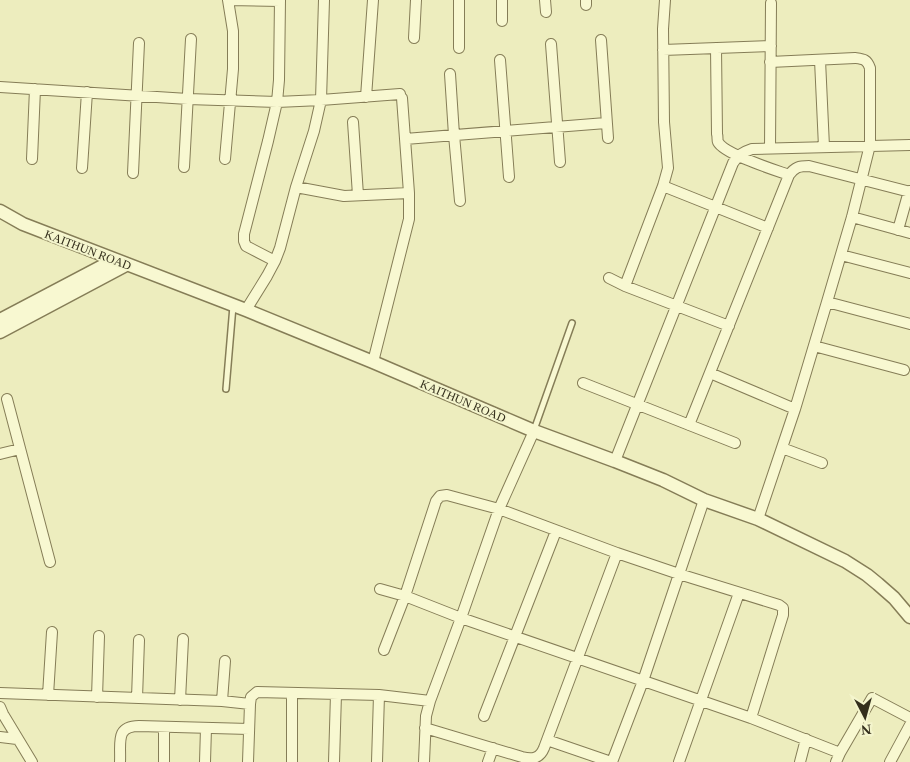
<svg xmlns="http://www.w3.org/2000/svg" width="910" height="762" font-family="Georgia,serif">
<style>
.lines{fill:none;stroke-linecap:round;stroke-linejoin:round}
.service-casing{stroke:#857d57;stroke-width:8}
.minor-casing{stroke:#857d57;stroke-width:12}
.tertiary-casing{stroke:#857d57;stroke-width:15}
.service{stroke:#f8f8d1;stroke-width:5}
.minor{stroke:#f8f8d1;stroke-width:10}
.tertiary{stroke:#f8f8d1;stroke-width:12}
.labels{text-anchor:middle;stroke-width:4;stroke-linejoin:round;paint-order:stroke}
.street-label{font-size:12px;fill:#342f1c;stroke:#f4f5cd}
</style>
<rect width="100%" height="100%" fill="#ededbe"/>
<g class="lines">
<!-- service casing -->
<g class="service-casing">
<path id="service" d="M226,389l7,-83
M534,430l38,-107"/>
</g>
<!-- minor casing -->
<g class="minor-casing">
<path id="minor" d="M228,0l52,1
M502,0v21
M545,0l1,12
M586,5v-5
M414,38l2,-38
M601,40l7,98
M551,44l9,118
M459,48v-48
M716,48l1,86c1,3 0,6 1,8 6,12 57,28 71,33
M663,50l108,-4
M500,60l9,117
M820,60l4,87
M450,74l4,61 6,66
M0,87l188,12 89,3 44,-2 79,-6
M366,97l7,-97
M353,122l5,73
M405,139l201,-16
M770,148l1,-145
M32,159l3,-70
M225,159l8,-90v-38l-5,-31
M184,167l7,-128
M82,168l5,-76
M133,173l6,-130
M663,186l105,42
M296,187l48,9 65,-3
M852,217l58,16
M898,230l11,-39
M841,255l69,18
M275,261l-29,-15 -2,-5v-7l24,-93 9,-39 2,-22 1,-80
M609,278l16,8 104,40
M625,286l38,-100 5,-18 -4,-46 -1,-93 2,-29
M827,302l83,22
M246,310l21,-34 8,-15 5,-13 16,-61 18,-56 7,-31 3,-100
M814,346l90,24
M373,362l36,-143v-26l-7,-95
M710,373l85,36
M583,383l152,60
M7,399l43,163
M689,425l100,-250c6,-8 10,-9 20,-9l101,26
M782,448l40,15
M0,454l20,-5
M615,461l118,-298c5,-8 10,-11 19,-14l158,-4
M758,519l37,-110 32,-107 25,-85 18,-72v-77c-3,-9 -7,-9 -15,-10l-85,4
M380,589l25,7 56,22 290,100 89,35 32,-55 38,20
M384,650l21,-54 31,-95 4,-5 7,-1 52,14 118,44 62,21 100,31 4,3v7l-32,103
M0,693l222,8 28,3
M48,695l4,-63
M97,697l2,-61
M137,698l2,-58
M180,700l3,-61
M222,701l3,-40
M0,707l3,7 29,48
M484,716l72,-185
M425,728l97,29c11,3 18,1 22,-9l73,-195
M0,737l17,2
M547,740l64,22
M120,762c1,-19 -5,-36 19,-36l110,3
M164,762v-35
M205,762l1,-34
M248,762l2,-58 1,-7 6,-5 122,3 51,6
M292,762v-69
M334,762l2,-68
M377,762l2,-67
M424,762l2,-46 4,-15 31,-83 38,-109 35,-78
M488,762l5,-14
M612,762l31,-81 61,-181
M679,762l60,-169
M800,762l6,-23
M836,762l4,-9
M890,762l20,-37"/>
</g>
<!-- tertiary casing -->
<g class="tertiary-casing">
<path id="tertiary" d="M0,211l23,13 223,86 127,52 161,69 81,30 48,19 41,20 54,19 87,42 22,14 11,9 16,14 16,19
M0,320l114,-60
M0,332l126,-67"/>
</g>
<!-- service -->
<use href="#service" class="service"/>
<!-- minor -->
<use href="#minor" class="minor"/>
<!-- tertiary -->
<use href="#tertiary" class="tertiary"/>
</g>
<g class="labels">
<!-- street labels -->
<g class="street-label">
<text transform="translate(88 250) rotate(21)" y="4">KAITHUN ROAD</text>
<text transform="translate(463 401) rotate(23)" y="4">KAITHUN ROAD</text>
</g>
</g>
<!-- north arrow -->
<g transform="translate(865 717) rotate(174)" stroke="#f4f5cd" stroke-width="4" paint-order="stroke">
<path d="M0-4L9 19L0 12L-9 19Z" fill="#342f1c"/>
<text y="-8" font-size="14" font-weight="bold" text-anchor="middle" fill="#342f1c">N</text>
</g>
</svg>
